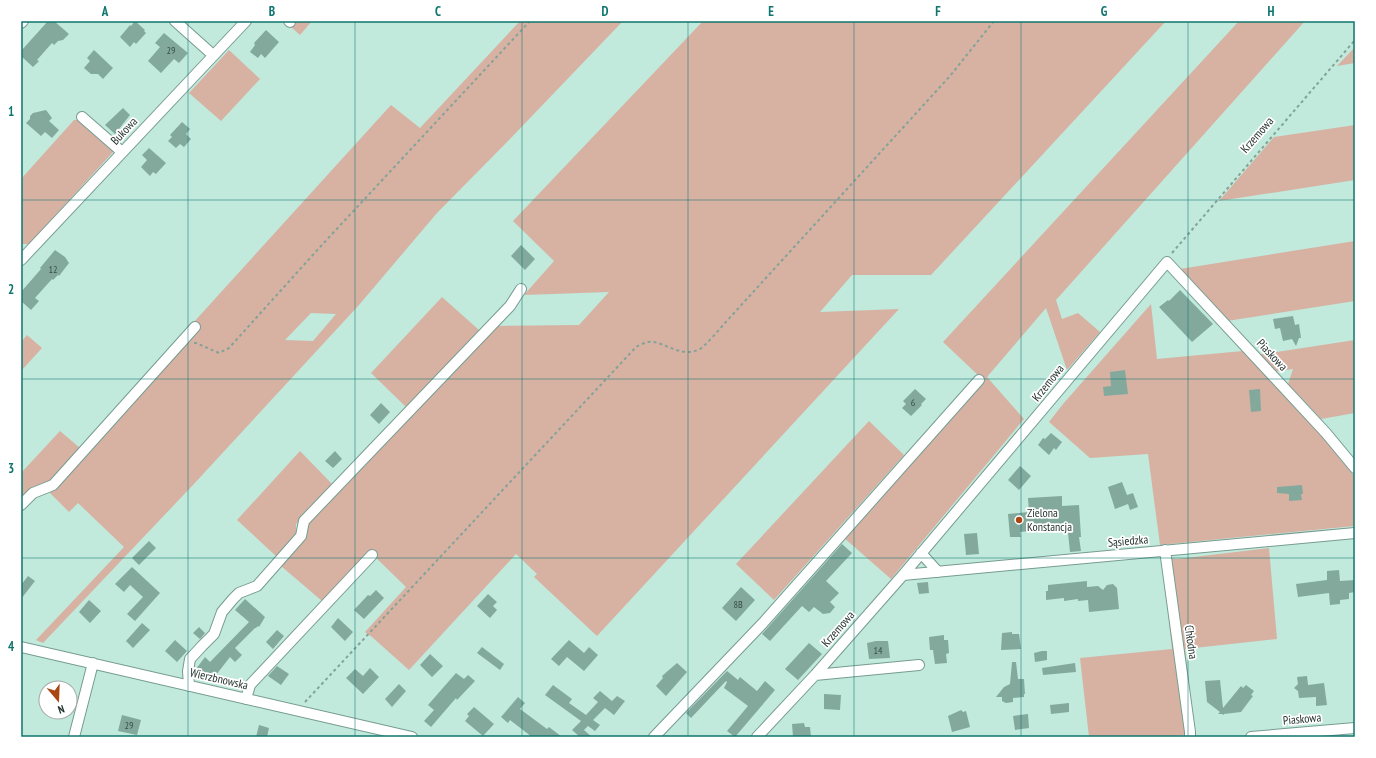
<svg xmlns="http://www.w3.org/2000/svg" width="1376" height="758" font-family="'PT Sans Narrow',sans-serif">
<style>
.green{fill:#d7b2a3;fill-rule:evenodd}
.building{fill:#83a99d}
.lines{fill:none;stroke-linecap:round;stroke-linejoin:round}
.minor-casing{stroke:#769c91;stroke-width:12}
.path{stroke:#84a298;stroke-width:2;stroke-dasharray:3 3;stroke-linecap:butt}
.minor{stroke:#fff;stroke-width:10}
.grid{fill:none;stroke:#0f766e;stroke-width:1;stroke-opacity:0.55}
.poi-dot{fill:#aa4514;stroke:#fff;stroke-width:1.5}
.labels{text-anchor:middle;stroke-width:3.5;stroke-linejoin:round;paint-order:stroke}
.number-label{font-size:10px;fill:#384d47}
.street-label{font-size:12px;fill:#1f2e2a;stroke:#fff}
.poi-label{font-size:12px;fill:#1f2e2a;stroke:#fff;text-anchor:start}
.neatline{fill:none;stroke:#0f766e;stroke-width:1.5}
.grid-label{font-size:13px;text-anchor:middle;font-weight:bold;fill:#0f766e}
</style>
<rect width="100%" height="100%" fill="#c1e9dc"/>
<!-- green -->
<path class="green" d="M294,21h18l-12,14 -10,-9z
M520,21h103l-114,119 -72,73 -78,92 -167,181 -149,157 -7,-3 88,-93 -46,-44 -9,9 -19,-19 149,-165 -6,-5 198,-218 29,23zM311,313l25,1 -23,27 -28,-1z
M703,21h463l-235,254h-79l-32,37 79,-3 -302,327 -63,-59 3,-3 -21,-20 -107,116 -37,-33 -7,-5 41,-45 -37,-36 -47,50 -41,-35 26,-40 186,-200 86,-1 30,-33 -85,3 30,-34 -41,-40z
M1239,21h66l-249,279 6,19 16,-6 22,19 -33,38 -21,-62 -59,69 37,42 -133,160 -48,-42 136,-161 -36,-34z
M1355,47v16l-18,3z
M229,50l31,29 -39,42 -32,-28z
M74,120h6l34,31 -85,93h-8v-65z
M1355,125v55l-136,21 55,-64z
M1355,241v60l-128,20 -47,-52z
M442,297l37,33 -73,77 -35,-34z
M1151,304l6,55 86,-8 81,86 31,40v49l-195,19 -12,-91 -58,4 -41,-36 14,-18z
M27,335l15,13 -21,23v-29z
M1355,340v73l-34,6 -33,-35 5,-15 -20,3 -17,-17z
M869,421l35,34 -130,145 -38,-36z
M60,431l20,17 -30,33 -19,7 -9,10 -1,-25z
M300,451l33,34 -37,39v12l-19,21 -40,-37z
M1269,548l8,91 -92,10 10,85 -29,3h-77l-9,-79 92,-9 -10,-92 15,2z"/>
<!-- building -->
<path class="building" d="M48,21h6l15,13 -6,6 -5,1 -4,4 -2,-2 -15,17 2,1 -6,6 -12,-11v-5z
M135,21l10,9 -1,1 2,2 -10,11 -2,-2 -4,5 -10,-10 10,-12 1,1z
M266,30l13,12 -14,16 -4,-4 -3,4 -8,-6 5,-7 -1,-2z
M164,33l24,20 -9,10 -5,-4 -13,14 -13,-12 12,-14 -5,-4z
M94,50l19,18 -10,11 -5,-5h-7l-7,-6 6,-7 -3,-3z
M123,108l7,7 -15,19 -10,-9z
M46,110l6,8 -3,3 10,9 -7,8 -7,-6 -4,4 -15,-13 4,-4v-3l3,-3z
M182,122l8,7 -4,5 5,5 -7,8 -4,-3 -4,4 -8,-7 4,-4 -2,-2z
M149,148l17,15 -10,11 -3,-2 -3,4 -9,-9 6,-7 -5,-5z
M521,245l14,14 -10,11 -14,-14z
M55,250l10,7 4,6 -10,13 -1,-1 -5,5 -1,-1 -17,19 4,3 -8,9 -10,-9v-9l20,-23 -1,-1z
M1180,290l33,34 -21,18 -33,-35 9,-7 1,1z
M1293,316l2,9 4,-1 2,14h-2l-3,8 -4,-7 -9,2 -3,-13 -5,1 -2,-10z
M1125,370l3,24 -24,2 -1,-9 8,-1 -1,-14z
M915,389l11,10 -5,5 1,1 -11,11 -9,-8 4,-4 -3,-3z
M1260,389l1,22 -10,1 -2,-22z
M381,403l9,9 -11,12 -9,-9z
M1051,433l11,9 -6,8 -2,-2 -5,7 -11,-10 5,-7 2,1z
M335,451l7,8 -9,9 -8,-7z
M1020,466l11,10 -12,14 -11,-10z
M1122,482l5,13 6,-2 5,14 -8,3 -2,-6 -13,5 -7,-22z
M1302,485l1,9h-2l1,6 -13,1v-7l-12,-1v-6z
M1062,496v10l17,-1 2,32h-2l2,14 -11,1 -3,-29 -37,3v5l-10,1 1,5h-11l-2,-23 21,-2 -1,-14z
M977,533l2,21 -13,1 -2,-21z
M149,541l7,7 -17,17 -7,-7z
M842,544l10,9 -26,28 13,12 -9,9 5,5 -5,6 -7,1 -9,-7 -5,5 -7,-6 -32,35 -8,-7z
M132,567l28,26 -25,28 -8,-7 16,-17 -13,-12 -6,7 -9,-8z
M1339,570l1,11 15,-1v12l-6,1v6l-9,1v4l-10,1 -1,-12 -31,4 -2,-13 31,-4v-9z
M28,576l7,5 -14,18v-14z
M1087,581v6l11,-1 5,4 4,-5 6,-1 4,4 2,21 -30,3 -1,-12 -10,1v-2l-14,2v-3l-18,2v-9h2v-6z
M928,582l1,11 -10,1 -2,-11z
M741,587l14,13 -19,21 -14,-13z
M376,590l8,8 -20,21 -10,-9 14,-15 2,1z
M488,594l9,8 -4,4 4,4 -7,8 -13,-12z
M245,599l20,18 -6,10 -1,-1 -2,2h-1l-20,20 7,7 -7,7 -5,-5 -14,18 -4,-3 -4,6 -12,-9 9,-12 5,5 39,-40 -14,-12z
M89,600l12,11 -11,12 -11,-11z
M338,618l15,14 -8,9 -14,-14z
M142,623l8,7 -17,18 -7,-7z
M199,627l6,6 -5,6 -7,-6z
M277,630l7,6 -11,13 -7,-7z
M1012,632v2h7l2,15 -20,1 1,-17z
M944,635v5h4l1,13 -3,1 1,9 -12,1 -2,-14h-3l-1,-13z
M175,640l12,11 -10,11 -12,-11z
M569,640l15,13 5,-6 9,8 -14,16 -17,-14 -8,9 -8,-7z
M876,641h12l2,17 -21,1 -2,-16z
M809,643l13,11 -24,26 -13,-11z
M482,647l22,17 -4,6 -23,-17z
M1042,651h5v9l-12,2 -1,-9z
M430,654l13,12 -11,11 -12,-12z
M1012,662h4l2,17h6l1,15h-1v3l-11,1v4l-7,1 -4,-2v-4h-6l8,-10 6,-3z
M677,663l10,9 -21,24 -10,-10 7,-8 -1,-2z
M1075,663l1,9 -33,3 -1,-7z
M277,666l12,8 -8,11 -13,-9z
M370,668l9,9 -16,17 -17,-16 9,-9 8,7z
M727,671l11,9 2,-3 17,14 8,-10 10,9 -40,47 -8,-6 21,-25 -24,-18 3,-6 -1,-1 -35,37 -5,-5z
M456,673l8,6 4,-4 7,6 -18,19 -1,-2 -25,29 -7,-6 10,-11 -6,-5z
M1307,676l1,9 16,-2 3,22 -11,1v-9l-17,1 -1,-7 -4,-3 4,-4 -1,-7z
M1220,680l3,28 18,-22 2,2 3,-3 8,6 -3,4 2,1 -12,16 -17,2v1l-2,-1h-4l2,-2 -13,-10 -2,-21z
M399,684l7,7 -14,16 -7,-8z
M553,685l19,14 -3,4 17,12 12,-13 -5,-4 7,-7 12,10 5,-5 8,5 -11,14 -9,-7 -12,12 7,5 -5,6 -7,-5 -4,4 8,7h-12l-8,-7 9,-9 -36,-26z
M824,694l17,1 -1,15 -16,-1z
M518,697l7,6 -5,6 27,20 2,-2 13,10h-30l-22,-17 -2,3 -7,-6z
M1069,703v9l-18,2 -1,-9z
M474,707l20,17 -11,12 -18,-15 4,-5 -2,-2z
M961,710l2,2 3,-1 4,16 -18,5 -4,-16z
M1028,714l1,14 -14,2 -2,-14z
M122,715l19,5 -4,15 -19,-4z
M804,723l1,4h5l1,10h-18l-1,-13z
M259,725l10,3 -2,9h-11z"/>
<g class="lines">
<!-- minor casing -->
<g class="minor-casing">
<path id="minor" d="M175,21l38,34
M289,21l1,1
M21,23l2,-2
M82,117l40,35
M21,260l225,-239
M21,505l12,-12 20,-8 142,-158
M1165,550l25,182v5
M921,553l17,19
M903,575l452,-42
M21,647l391,90
M815,675l104,-10
M189,686l-1,-15 2,-12 12,-13 12,-12 8,-22 11,-13 6,-6 18,-7 44,-50 3,-15 206,-215 11,-17
M246,699l4,-14 122,-130
M74,737l19,-74
M654,737l109,-114 216,-243
M757,737l58,-62 88,-100 264,-313 159,171 29,35
M1251,737l104,-9"/>
</g>
<!-- path -->
<path class="path" d="M1172,253l183,-213
M194,343h2l23,10 10,-5 91,-101 210,-226
M305,702l331,-355c3,-2 8,-4 12,-5 16,-2 31,17 52,7 5,-3 19,-19 24,-25l226,-248 44,-55"/>
<!-- minor -->
<use href="#minor" class="minor"/>
</g>
<!-- grid -->
<path class="grid" d="M188,21v716M355,21v716M522,21v716M688,21v716M854,21v716M1021,21v716M1188,21v716M21,200h1334M21,379h1334M21,558h1334"/>
<!-- markers -->
<circle class="poi-dot" cx="1019" cy="520" r="4"/>
<g class="labels">
<!-- number labels -->
<g class="number-label">
<text x="171" y="54">29</text>
<text x="53" y="273">12</text>
<text x="913" y="406">6</text>
<text x="738" y="608">8B</text>
<text x="878" y="654">14</text>
<text x="129" y="729">29</text>
</g>
<!-- street labels -->
<g class="street-label">
<text transform="translate(124 131) rotate(-47)" y="4">Bukowa</text>
<text transform="translate(1257 135) rotate(-49)" y="4">Krzemowa</text>
<text transform="translate(1272 355) rotate(47)" y="4">Piaskowa</text>
<text transform="translate(1048 383) rotate(-51)" y="4">Krzemowa</text>
<text transform="translate(1128 541) rotate(-5)" y="4">Sąsiedzka</text>
<text transform="translate(838 629) rotate(-49)" y="4">Krzemowa</text>
<text transform="translate(1191 642) rotate(82)" y="4">Chłodna</text>
<text transform="translate(219 679) rotate(13)" y="4">Wierzbnowska</text>
<text transform="translate(1302 719) rotate(-5)" y="4">Piaskowa</text>
</g>
<!-- poi labels -->
<g class="poi-label">
<text x="1027" y="517">Zielona<tspan x="1027" dy="14">Konstancja</tspan></text>
</g>
</g>
<!-- border -->
<rect width="1376" height="758" fill="none" stroke="#ffffff" stroke-width="44"/>
<!-- north arrow -->
<g transform="translate(58 700) rotate(161)"><circle r="19" fill="#ffffff" stroke="#a5abaa"/>
<path d="M0-3L7 15L0 10L-7 15Z" fill="#aa4514"/>
<text y="-6" font-size="11" font-weight="bold" text-anchor="middle" fill="#1f2e2a">N</text>
</g>
<rect x="22" y="22" width="1332" height="714" class="neatline"/>
<g class="grid-label">
<text x="105" y="16">A</text>
<text x="272" y="16">B</text>
<text x="438" y="16">C</text>
<text x="605" y="16">D</text>
<text x="771" y="16">E</text>
<text x="938" y="16">F</text>
<text x="1104" y="16">G</text>
<text x="1271" y="16">H</text>
<text x="11" y="116">1</text>
<text x="11" y="294">2</text>
<text x="11" y="473">3</text>
<text x="11" y="651">4</text>
</g>
</svg>
